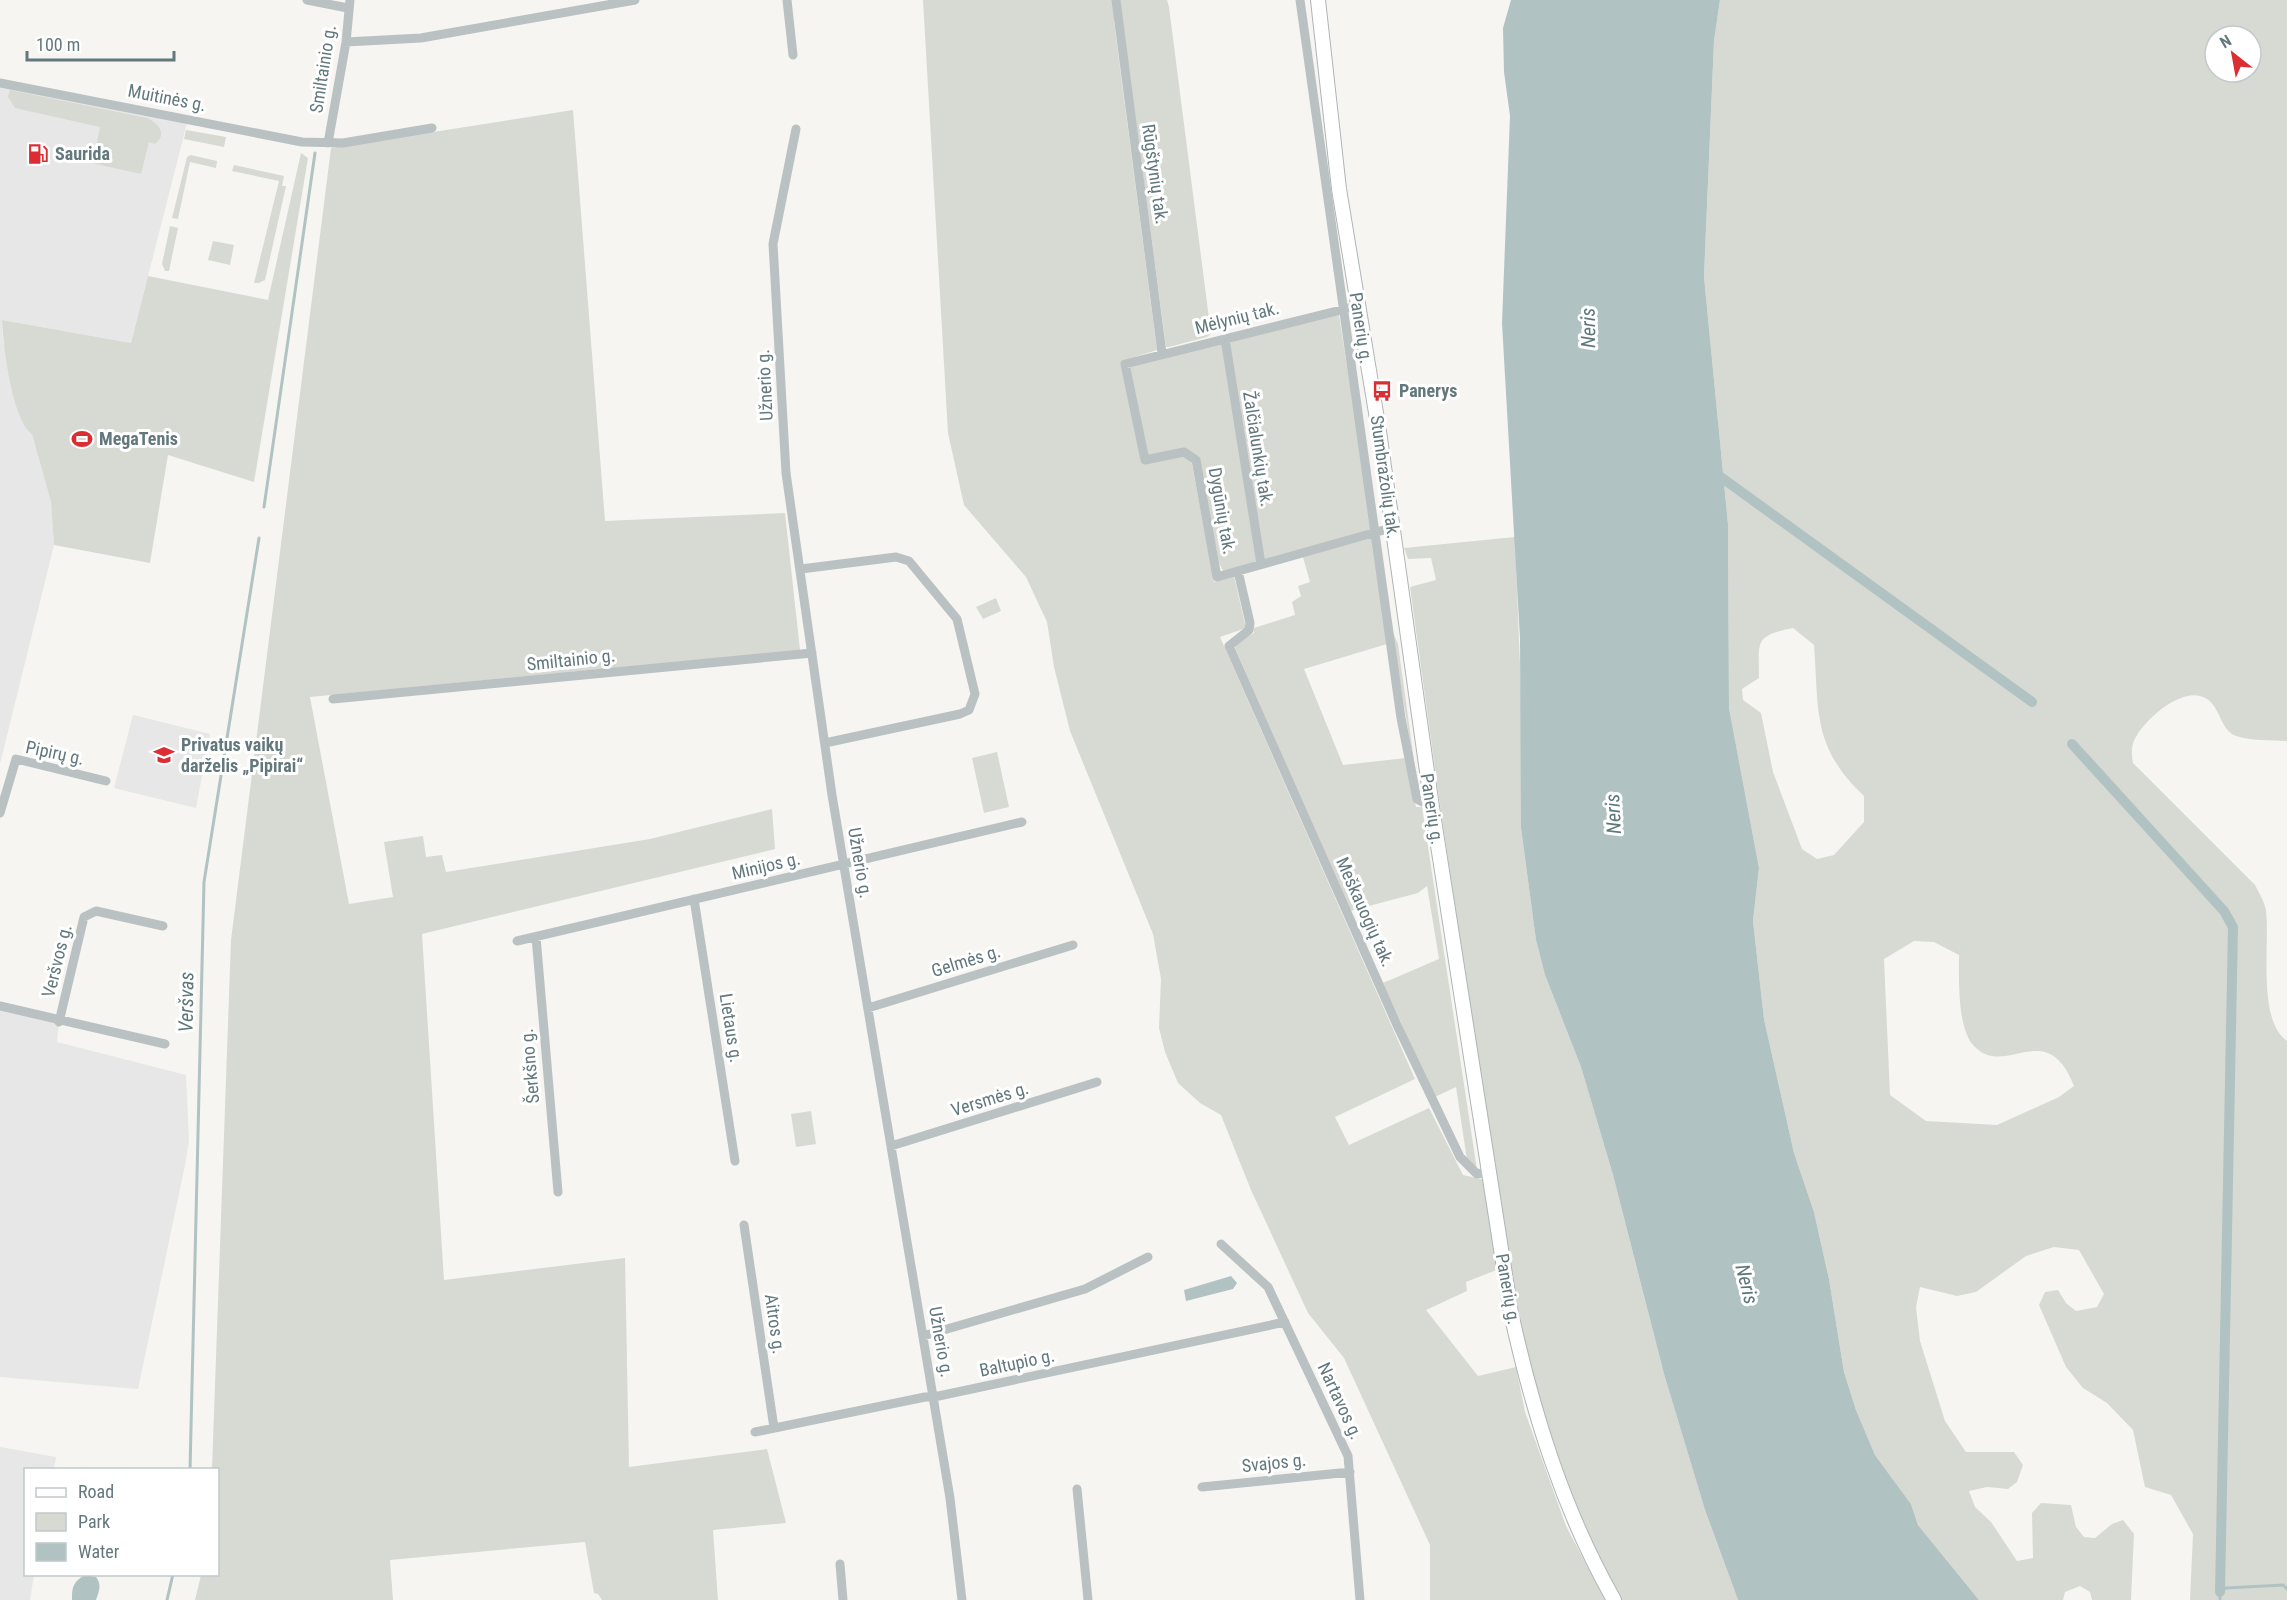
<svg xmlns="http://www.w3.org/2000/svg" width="2287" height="1600" font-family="'Roboto Condensed',sans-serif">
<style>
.built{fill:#e6e7e6}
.green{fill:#d7dad2;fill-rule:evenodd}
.water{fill:#b1c2c3}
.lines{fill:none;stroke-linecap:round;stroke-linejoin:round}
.stream{stroke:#b1c2c3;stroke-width:3}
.canal{stroke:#b1c2c3;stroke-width:10}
.primary-casing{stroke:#aeb5b7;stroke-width:16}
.minor{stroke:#bac1c2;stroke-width:9}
.primary{stroke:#fff;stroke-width:14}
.labels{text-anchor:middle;stroke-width:6;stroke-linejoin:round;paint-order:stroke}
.street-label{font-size:18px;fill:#62787c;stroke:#fff}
.poi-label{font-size:18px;font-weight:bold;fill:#62787c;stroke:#fff;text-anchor:start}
.water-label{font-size:20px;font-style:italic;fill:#5d7778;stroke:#fff}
</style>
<rect width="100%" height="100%" fill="#f6f5f2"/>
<!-- built -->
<path class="built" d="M0,83l188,36 -57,224 -129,-23 1,20 14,67 15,27 19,68 3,43 -54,219z
M133,715l77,19 -14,74 -82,-20z
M0,1006l59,16 -2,20 129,33 3,66 -4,24 -47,224 -138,-12z
M0,1447l56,10 -2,12 -28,1v104l8,1 -4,25h-30z"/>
<!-- green -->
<path class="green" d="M923,0h191v22l43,328 -35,11 19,101 44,-6 6,3 23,123 20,-6 12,52 -26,9 195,442 -80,38 14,28 80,-37 34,67 22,5 14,89 -33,13 1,9 -41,19 52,66 38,-9 9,45 41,114 39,74h-175v-55l-86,-187 -36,-45 -57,-123 -30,-75 -21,-12 -22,-20 -13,-31 -6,-24 2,-49 -8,-45 -83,-203 -16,-64 -7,-45 -21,-45 -62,-72 -16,-72z
M1120,0h47l2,7 42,327 -4,3 -38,10h-3z
M1720,0h567v741c-15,-1 -37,0 -51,-5 -18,-7 -15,-35 -36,-40 -23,-6 -61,28 -67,48 -2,6 -1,13 0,19l122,122c4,8 10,17 11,26 4,34 -9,109 21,130v559h-97l3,-66 -22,-39 -26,-8 -12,-57 -26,-27 -24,-15 -17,-21 -27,-62 6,-13 13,-2 8,13 10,8 21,-4 7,-13 -25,-44 -25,-3 -28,9 -50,36 -19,4 -37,-9 -4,20 4,34 25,80 21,31h48l9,13 -6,17 -9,7 -21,-2 -18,4 6,16 16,15 26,39 16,-3 -1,-45 9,-10 30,2 5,22 8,10 11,1 17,-14 11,-4 11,14 -3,66h-39l-2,-8 -10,-6 -15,6 -2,8h-84l-61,-75 -7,-21 -36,-49 -19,-45 -12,-38 -15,-93 -15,-67 -20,-59 -30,-134 -11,-98 6,-53 -30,-160 -1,-184 -24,-247 10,-236zM2215,36h36v36h-36zM1793,628l21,17c5,67 -2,102 50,151v26l-30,33 -17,4 -15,-10 -29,-77 -12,-59 -18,-13 -1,-11 17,-11c0,-37 -5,-42 34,-50zM1914,941l20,1 25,13c0,23 -2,74 15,91 32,34 72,-31 100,40l-15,11 -62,28 -71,-4 -36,-26 -6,-136z
M10,90l137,28c11,5 21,16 8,26l-6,-2 -8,32 -45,-10 -3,-2 7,-35 -85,-19 -7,-11z
M573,110l32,411 180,-8 15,137 -490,47 39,207 44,-7 -9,-55 39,-6 3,21 16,-2 4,17 204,-33 122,-30 3,40 -353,85 22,346 181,-22 4,209 138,-18 19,74 -73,7 5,70h-116l-4,-6 -4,-1 -9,-51 -195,18 3,40h-198l6,-25 17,-1v-104l-6,-1 19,-529 100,-792z
M186,130l40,7 -2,10 -40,-8z
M301,153l7,5 -54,324 -86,-27 -18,108 -96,-18 -3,-43 -19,-68c-20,-14 -29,-90 -30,-114l129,23 17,-67 120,24z
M191,155l26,6 -1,7 -26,-6 -12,57 -6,-1 15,-61z
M234,165l50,11 -2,10h4l-21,94 -6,3h-5l25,-102 -47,-10z
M170,226l8,2 -9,43h-4l-3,-7z
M213,241l21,4 -4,20 -22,-5z
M1339,315l33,213 -1,3 -106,29 -2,-1 -36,-219z
M1223,341l35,219 -3,4 -32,7 -4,-8 -20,-103 -5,-6 -46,2 -19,-91z
M1515,537l6,154v137l15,112 9,35 36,92 32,108 51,199 41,136 33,90h-116l-30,-56 -23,-55 -41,-126 -33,-190 -55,-368 -30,-218 26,-7 -5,-22 -23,1 -4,-11z
M1372,538l15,106 -83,25 39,96 63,-7 10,49h6l55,363 -10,-10 -11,-73 -21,10 -52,-114 56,-24 -12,-73 -9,7 -68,18 -115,-263 3,-7 16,-8v-5l41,-13 -3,-13 9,-6 -3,-10 12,-4 -7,-25z
M996,598l5,13 -18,8 -7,-12z
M1389,623l9,21 21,152 -26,-158z
M997,752l12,55 -25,6 -12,-55z
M811,1111l5,33 -20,3 -5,-33z"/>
<!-- water -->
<path class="water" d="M1511,0h209l-6,41 -10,236 24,247 1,184 30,160 -6,53 11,98 30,134 20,59 15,67 15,93 12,38 19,45 36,49 7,21 61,75h-241l-33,-90 -41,-136 -51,-199 -32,-108 -36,-92 -9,-35 -15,-112 -1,-190 -18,-315 8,-207 -6,-44 -1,-44z
M1231,1276l6,7 -4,6 -47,12 -2,-11z
M85,1575l11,2c6,8 3,14 0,23h-24c0,-13 1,-18 13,-25z"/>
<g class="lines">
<!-- stream -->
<path class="stream" d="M264,507l51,-354
M190,1470l14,-588 55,-344
M167,1600l6,-26
M2220,1600v-8l6,-4 57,-3 4,4"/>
<!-- canal -->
<path class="canal" d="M1711,470l321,232
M2072,744l152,167 9,16 -13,665"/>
<!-- primary casing -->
<g class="primary-casing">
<path id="primary" d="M1318,0l21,189 40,242 53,376 79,506c22,100 52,197 103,287"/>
</g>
<!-- minor -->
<path class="minor" d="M307,0l41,8
M787,0l6,55
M1116,0l46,353
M1300,0l101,718 16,81 15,8
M346,42l75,-4 214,-38
M0,83l302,59 41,1 89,-15
M796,129l-23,115 13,229 46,322 118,703 12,102
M328,143l18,-101 4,-42
M1357,306l-232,58 20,96 39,-8 12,8 21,117 174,-49
M1225,339l36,225
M801,569l95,-12 13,4 48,58 18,75 -6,16 -9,4 -135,29
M1238,571l12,52 -1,7 -20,16 168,379 63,132 17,17 12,-2
M333,699l479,-46
M0,813l16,-54 90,22
M694,899l41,262
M536,937l22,255
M517,941l505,-119
M0,1006l165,38
M868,1008l205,-63
M59,1022l25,-105 12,-6 67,15
M891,1146l206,-64
M744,1225l30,203
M1221,1244l47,43 80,169 12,144
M923,1336l162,-47 63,-32
M755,1432l170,-35h9l351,-75
M1202,1487l148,-15
M1077,1489l11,111
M840,1564l3,36"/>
<!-- primary -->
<use href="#primary" class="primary"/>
</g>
<!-- icons -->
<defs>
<g id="fuel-bare" transform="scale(1.62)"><path d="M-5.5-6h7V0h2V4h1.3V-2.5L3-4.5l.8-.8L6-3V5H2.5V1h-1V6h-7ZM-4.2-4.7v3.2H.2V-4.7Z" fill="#da2e32" stroke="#fff" stroke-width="2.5" paint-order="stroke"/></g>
<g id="bus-bare" transform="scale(1.62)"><path d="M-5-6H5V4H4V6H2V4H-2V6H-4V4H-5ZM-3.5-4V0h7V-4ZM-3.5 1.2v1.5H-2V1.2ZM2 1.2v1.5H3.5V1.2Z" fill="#da2e32" stroke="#fff" stroke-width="2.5" paint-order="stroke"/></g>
<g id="stadium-bare" transform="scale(1.62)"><path d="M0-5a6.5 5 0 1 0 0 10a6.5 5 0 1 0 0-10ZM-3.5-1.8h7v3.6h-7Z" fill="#da2e32" stroke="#fff" stroke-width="2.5" paint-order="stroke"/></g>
<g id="school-bare" transform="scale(1.62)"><path d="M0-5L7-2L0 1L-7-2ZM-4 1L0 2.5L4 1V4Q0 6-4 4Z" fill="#da2e32" stroke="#fff" stroke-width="2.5" paint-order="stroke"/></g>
</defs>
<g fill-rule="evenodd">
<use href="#fuel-bare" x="38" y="154"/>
<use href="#bus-bare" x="1382" y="391"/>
<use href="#stadium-bare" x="82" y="439"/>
<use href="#school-bare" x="164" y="755"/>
</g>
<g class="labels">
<!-- street labels -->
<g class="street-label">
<text transform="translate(323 69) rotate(-81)" y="6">Smiltainio g.</text>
<text transform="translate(167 98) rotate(11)" y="6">Muitinės g.</text>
<text transform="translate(1155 174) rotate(82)" y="6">Rūgštynių tak.</text>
<text transform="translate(1237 318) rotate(-14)" y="6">Mėlynių tak.</text>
<text transform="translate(1361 328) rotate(81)" y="6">Panerių g.</text>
<text transform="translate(765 385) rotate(-93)" y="6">Užnerio g.</text>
<text transform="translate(1258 449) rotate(81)" y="6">Žalčialunkių tak.</text>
<text transform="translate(1385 477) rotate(82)" y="6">Stumbražolių tak.</text>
<text transform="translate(1222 511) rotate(80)" y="6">Dygūnių tak.</text>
<text transform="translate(571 660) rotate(-6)" y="6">Smiltainio g.</text>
<text transform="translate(55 753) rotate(12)" y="6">Pipirų g.</text>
<text transform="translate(1432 809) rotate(81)" y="6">Panerių g.</text>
<text transform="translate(860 863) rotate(80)" y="6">Užnerio g.</text>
<text transform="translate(766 866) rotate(-13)" y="6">Minijos g.</text>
<text transform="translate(1365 912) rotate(66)" y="6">Meškauogių tak.</text>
<text transform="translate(57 961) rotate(-76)" y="6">Veršvos g.</text>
<text transform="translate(966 961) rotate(-17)" y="6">Gelmės g.</text>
<text transform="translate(731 1028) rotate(81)" y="6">Lietaus g.</text>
<text transform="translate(530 1066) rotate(-95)" y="6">Šerkšno g.</text>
<text transform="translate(990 1099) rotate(-17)" y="6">Versmės g.</text>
<text transform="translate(1508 1289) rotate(80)" y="6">Panerių g.</text>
<text transform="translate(775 1324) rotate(82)" y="6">Aitros g.</text>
<text transform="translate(941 1342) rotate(80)" y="6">Užnerio g.</text>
<text transform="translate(1017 1363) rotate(-12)" y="6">Baltupio g.</text>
<text transform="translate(1340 1401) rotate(65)" y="6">Nartavos g.</text>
<text transform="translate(1274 1463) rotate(-6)" y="6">Svajos g.</text>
</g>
<!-- poi labels -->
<g class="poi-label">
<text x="55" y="160">Saurida</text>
<text x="1399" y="397">Panerys</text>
<text x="99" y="445">MegaTenis</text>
<text x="181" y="751">Privatus vaikų<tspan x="181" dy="21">darželis „Pipirai“</tspan></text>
</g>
<!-- water labels -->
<g class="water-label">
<text transform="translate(1588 328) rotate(-91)" y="7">Neris</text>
<text transform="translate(1613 814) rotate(-93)" y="7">Neris</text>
<text transform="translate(186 1002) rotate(-89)" y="7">Veršvas</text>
<text transform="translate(1747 1284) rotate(76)" y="7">Neris</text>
</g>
</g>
<!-- legend -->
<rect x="24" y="1468" width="195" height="108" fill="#ffffff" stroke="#c0c9cb" stroke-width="1.5"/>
<rect x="36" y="1488" width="30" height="9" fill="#ffffff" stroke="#c0c9cb" stroke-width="1.5"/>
<text x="78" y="1498" font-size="18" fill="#62787c">Road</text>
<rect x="36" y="1513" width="30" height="18" fill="#d7dad2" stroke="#c0c9cb" stroke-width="1.5"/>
<text x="78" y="1528" font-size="18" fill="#62787c">Park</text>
<rect x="36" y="1543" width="30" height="18" fill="#b1c2c3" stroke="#c0c9cb" stroke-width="1.5"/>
<text x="78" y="1558" font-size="18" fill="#62787c">Water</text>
<!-- north arrow -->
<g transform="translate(2233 54) rotate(329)"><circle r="28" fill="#ffffff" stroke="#c0c9cb" stroke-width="1.5"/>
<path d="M0-4.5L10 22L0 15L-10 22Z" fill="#da2e32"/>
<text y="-9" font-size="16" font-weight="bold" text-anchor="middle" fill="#62787c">N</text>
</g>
<!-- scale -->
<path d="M27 51v9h147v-9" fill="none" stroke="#62787c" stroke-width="3"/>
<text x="36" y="51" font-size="18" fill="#62787c" stroke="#ffffff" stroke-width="4.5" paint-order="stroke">100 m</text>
</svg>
